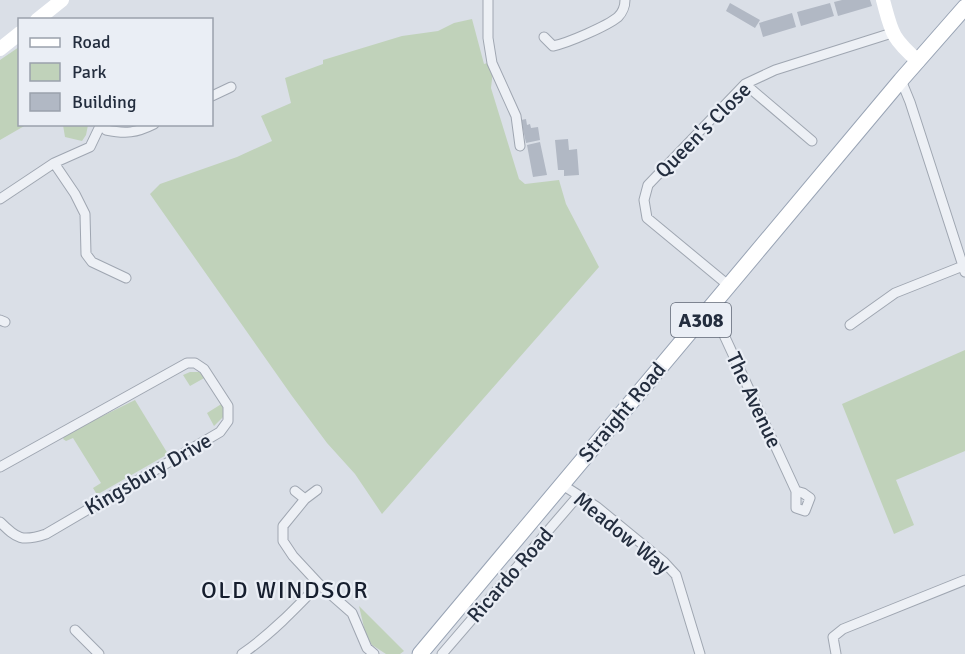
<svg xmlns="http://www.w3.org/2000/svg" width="965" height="654" font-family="Signika,sans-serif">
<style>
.green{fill:#c0d2ba}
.building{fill:#b1b8c4}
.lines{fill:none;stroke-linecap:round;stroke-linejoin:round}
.street-casing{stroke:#9fa6b1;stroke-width:11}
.primary-casing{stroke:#98a3b4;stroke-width:17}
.street{stroke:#edf0f5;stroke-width:9}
.secondary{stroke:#fff;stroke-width:14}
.primary{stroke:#fff;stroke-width:15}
.labels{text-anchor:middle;stroke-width:4.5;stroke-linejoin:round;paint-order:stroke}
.shield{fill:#eaeef5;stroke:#5f6775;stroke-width:1.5}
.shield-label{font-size:20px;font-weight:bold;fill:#232d3e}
.street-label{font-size:21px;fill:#232d3e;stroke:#eaeef5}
.quarter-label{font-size:24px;letter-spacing:1.5px;fill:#161e2e;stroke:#eaeef5}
</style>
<rect width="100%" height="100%" fill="#dadfe7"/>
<!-- green -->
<path class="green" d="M472,19l12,45 7,-2 2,8 -2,18 28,91 6,5 34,-4 7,24 33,63 -217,247 -27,-40 -28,-31 -35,-47 -142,-202 10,-10 77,-27 35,-16 -11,-25 30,-13 -6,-25 38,-14v-4l79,-24 36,-5 16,-8z
M19,47l1,77 6,1 -26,15v-80z
M63,125h25l-2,10 -4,6 -17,-4z
M965,350v101l-69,29 18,45 -20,9 -52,-130z
M190,372h9l7,5 -16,9 -7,-11z
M135,400l33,54 -68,39h-4l-3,-5 8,-5 -28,-45 -7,3 -3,-2 3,-5z
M223,403l3,4 -1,8 -11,11 -7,-13z
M359,606l45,45 -4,3h-14l-14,-9 -6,-9z"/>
<!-- building -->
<path class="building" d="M842,0h28l2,6 -34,10 -4,-14z
M730,3l30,17 -5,8 -29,-17z
M830,3l4,13 -33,10 -4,-14z
M792,13l4,14 -33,10 -4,-14z
M526,119l1,6 3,-1 1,4 7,-1 2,13 -14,3 -5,-23z
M568,139l1,11 8,-1 2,26 -15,1v-6h-6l-3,-30z
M540,142l7,33 -14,2 -6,-32z"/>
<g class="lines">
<!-- street casing -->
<g class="street-casing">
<path id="street" d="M488,0v38l4,25 24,53 4,30
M544,37l9,9c15,-3 54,-20 65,-29 4,-4 7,-11 7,-17
M901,80l9,22 55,170
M745,84l67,57
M212,96l19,-9
M102,124l4,6c20,4 30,3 48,-6
M54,163l21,31 10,20 1,40 6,8 34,16
M0,199l54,-36 36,-16 11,-23
M728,285l-81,-67 -3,-18 4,-15 97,-101 30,-14 117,-37
M708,311l10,11 78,169v17l9,3 5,-13 -7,-5 -7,-2
M0,320l5,2
M850,325l45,-32 68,-27
M0,467l187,-104h8l9,6 24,37v15l-8,11 -174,102c-24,8 -29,5 -46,-12
M561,484l36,23 67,55 12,13 24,79
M317,490l-12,9 -22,27v15l10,15 26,28 33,29 15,35 7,6
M295,491l10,8
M75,630l24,24
M242,654c29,-20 53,-45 77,-70
M442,654l136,-158
M836,654l-3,-17 10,-8 122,-49"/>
</g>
<!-- primary casing -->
<g class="primary-casing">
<path id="primary" d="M420,654l481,-574 64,-73"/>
</g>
<!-- street -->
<use href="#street" class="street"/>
<!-- secondary -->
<path class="secondary" d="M883,0c9,33 8,37 35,61
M37,20l25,-20
M0,49l20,-16"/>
<!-- primary -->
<use href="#primary" class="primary"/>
</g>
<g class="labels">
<!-- shield labels -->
<rect class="shield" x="671" y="303" width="60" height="34" rx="4.5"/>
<g class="shield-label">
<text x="701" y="327">A308</text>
</g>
<!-- street labels -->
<g class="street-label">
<text transform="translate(703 130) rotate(-45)" y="7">Queen's Close</text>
<text transform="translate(754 400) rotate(65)" y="7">The Avenue</text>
<text transform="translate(622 412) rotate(-50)" y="7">Straight Road</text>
<text transform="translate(148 474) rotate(-30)" y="7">Kingsbury Drive</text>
<text transform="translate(622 533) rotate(39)" y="7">Meadow Way</text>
<text transform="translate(510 575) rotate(-49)" y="7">Ricardo Road</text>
</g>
<!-- quarter labels -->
<g class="quarter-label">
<text x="285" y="598">OLD WINDSOR</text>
</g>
</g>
<!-- legend -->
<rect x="18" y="18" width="195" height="108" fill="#eaeef5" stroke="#9aa1ac" stroke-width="1.5"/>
<rect x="30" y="38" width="30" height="9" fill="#ffffff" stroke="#9aa1ac" stroke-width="1.5"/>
<text x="72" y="48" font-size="18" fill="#232d3e">Road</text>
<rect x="30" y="63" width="30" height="18" fill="#c0d2ba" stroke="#9aa1ac" stroke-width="1.5"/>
<text x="72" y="78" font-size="18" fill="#232d3e">Park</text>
<rect x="30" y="93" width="30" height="18" fill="#b1b8c4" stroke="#9aa1ac" stroke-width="1.5"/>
<text x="72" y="108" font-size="18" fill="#232d3e">Building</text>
</svg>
